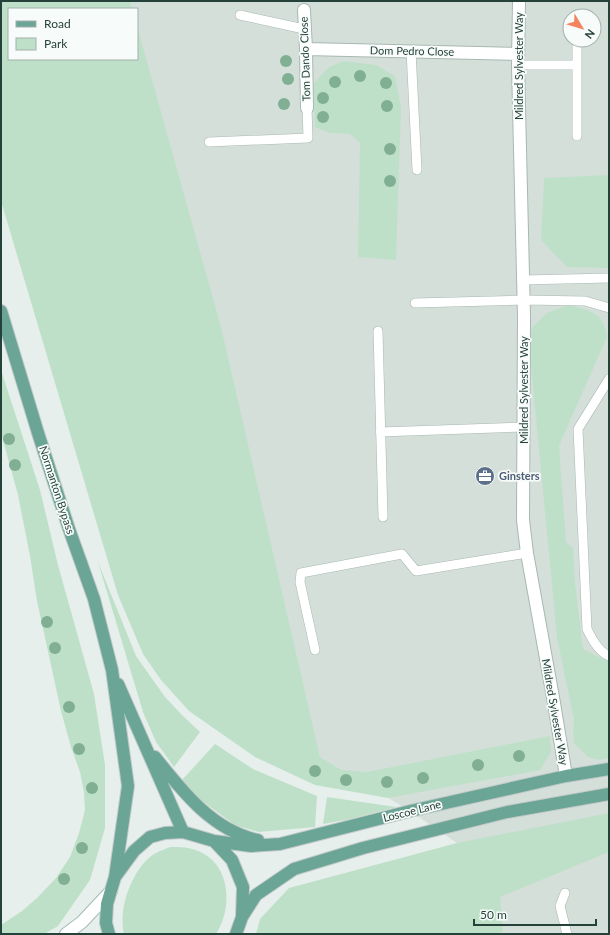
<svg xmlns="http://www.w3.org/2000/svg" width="610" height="935" font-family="Lato,sans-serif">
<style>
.built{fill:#d4dfda;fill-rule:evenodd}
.green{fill:#bfe0c8}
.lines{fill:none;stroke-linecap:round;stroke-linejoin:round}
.lane-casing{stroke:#a8b8b2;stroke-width:10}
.street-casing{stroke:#a8b8b2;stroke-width:14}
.secondary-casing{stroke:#a4bbb3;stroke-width:14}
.primary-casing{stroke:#c2cac8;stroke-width:14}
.lane{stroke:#fff;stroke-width:9}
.street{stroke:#fff;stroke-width:12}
.secondary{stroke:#fff;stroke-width:12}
.primary{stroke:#6aa596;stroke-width:12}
.tree{fill:#80af93}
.labels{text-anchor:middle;stroke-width:3.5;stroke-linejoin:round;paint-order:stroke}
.street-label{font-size:11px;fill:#24423a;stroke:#f7fbf9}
.service-label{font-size:11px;font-weight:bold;fill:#4e5e75;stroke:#f7fbf9;text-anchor:start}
</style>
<rect width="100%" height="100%" fill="#e6efeb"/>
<!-- built -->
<path class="built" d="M122,1h487v933h-132l-20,-91 -47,-32 -90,-54 -183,-698v-50h-13zM570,16h24v24h-24z"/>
<!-- green -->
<path class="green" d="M1,1h129l2,8h-123v50h128v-33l84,301 99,430 22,13 25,2 183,-36 1,16 -11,18 -152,28 -73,-13 -60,-28 -66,-46 -28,-31 -18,-26 -25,-59 -117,-394z
M344,61l32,4 19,11 6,32 -5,152 -38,-3 2,-114 -10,-9 -20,-1 -15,-6 -2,-43 16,-17z
M609,175v93l-42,-1 -26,-27 3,-62z
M569,305c22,6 35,7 38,32l-48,109 7,96 7,6 2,35 8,66 26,13v96l-11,2 -10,-3 -14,-14 -1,-11 1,-12 -17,-83 -28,-291 3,-19 15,-14z
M1,370l39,120 18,75 36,129 11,71v63l-15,52 -32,46 -14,8h-43v-9l21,-14 15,-13 19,-20 14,-21 9,-24 6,-23 -1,-18 -4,-20 -9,-25 -10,-36 -24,-110 -7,-45 -12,-61 -17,-62z
M98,562l38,94 29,41 18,19 17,16 -26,35 -18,-25 -13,-30z
M215,744l38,25 64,27 -2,31 -56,5 -24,-7 -37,-27 -16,-18z
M327,797l69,10 -46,12 -27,5z
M609,813v39l-109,45 3,34 -4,3h-243l4,-15 29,-31 168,-45z
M170,847c10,0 19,0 28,4 33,13 35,57 18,83h-92c-6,-25 7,-61 26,-77 6,-5 13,-7 20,-10z"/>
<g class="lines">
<!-- lane casing -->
<g class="lane-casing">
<path id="lane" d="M240,15l64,14
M411,51l6,119
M518,65h59
M577,136v-96
M209,142l99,-4 -1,-30
M523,280l86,-2
M415,303l109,-3 61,1 24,7
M378,331l5,186
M609,379l-31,50 9,200c5,10 11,22 22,27
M380,432l144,-5
M315,650l-15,-68 1,-9 101,-19 14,17 111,-18
M565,893l-5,13 7,28"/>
</g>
<!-- street casing -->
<g class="street-casing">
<path id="street" d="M519,1l-1,64 6,252 -1,203 4,33 27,150 12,73
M304,10l2,39 1,59
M306,49l212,5"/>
</g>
<!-- secondary casing -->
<g class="secondary-casing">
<path id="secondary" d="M66,934l16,-12 29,-31"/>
</g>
<!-- primary casing -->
<g class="primary-casing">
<path id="primary" d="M1,311l37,122 31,96 25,70 18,71 16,116 -13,91
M118,684l65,148
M155,757c27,34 58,74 103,83
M214,841l37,5 29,-2 130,-33 156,-35 43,-7
M242,917l14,-22 38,-26 69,-21 144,-36 102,-18
M109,934l-3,-11 1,-19 8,-27 19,-26 16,-14 15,-4 18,-1 31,9 18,19 11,27 -1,30 -6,17"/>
</g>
<!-- lane -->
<use href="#lane" class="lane"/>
<!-- street -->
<use href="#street" class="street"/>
<!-- secondary -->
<use href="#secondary" class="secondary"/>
<!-- primary -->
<use href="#primary" class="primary"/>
</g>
<!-- trees -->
<g class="tree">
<circle cx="286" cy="61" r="6"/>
<circle cx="360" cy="76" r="6"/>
<circle cx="288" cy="79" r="6"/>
<circle cx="335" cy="82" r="6"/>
<circle cx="386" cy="83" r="6"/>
<circle cx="323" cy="98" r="6"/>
<circle cx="284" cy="104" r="6"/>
<circle cx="387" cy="106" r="6"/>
<circle cx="323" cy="117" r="6"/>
<circle cx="390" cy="149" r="6"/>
<circle cx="390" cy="181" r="6"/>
<circle cx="9" cy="439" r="6"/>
<circle cx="15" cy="465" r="6"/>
<circle cx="47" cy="622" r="6"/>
<circle cx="55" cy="648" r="6"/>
<circle cx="69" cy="707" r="6"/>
<circle cx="79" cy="749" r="6"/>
<circle cx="519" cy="756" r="6"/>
<circle cx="478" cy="765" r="6"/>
<circle cx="315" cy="771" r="6"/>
<circle cx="423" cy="778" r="6"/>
<circle cx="346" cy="780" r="6"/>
<circle cx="387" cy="782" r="6"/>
<circle cx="92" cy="788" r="6"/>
<circle cx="82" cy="848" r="6"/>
<circle cx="64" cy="879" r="6"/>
</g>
<!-- icons -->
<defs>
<g id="office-disc" transform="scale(1)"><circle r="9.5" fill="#5c6f8a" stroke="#f7fbf9"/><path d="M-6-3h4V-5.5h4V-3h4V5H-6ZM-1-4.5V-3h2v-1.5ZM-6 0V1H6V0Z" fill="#fff"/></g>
</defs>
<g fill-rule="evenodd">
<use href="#office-disc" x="485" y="476"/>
</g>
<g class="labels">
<!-- street labels -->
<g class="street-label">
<text transform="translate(412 51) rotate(1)" y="4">Dom Pedro Close</text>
<text transform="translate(305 59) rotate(-92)" y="4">Tom Dando Close</text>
<text transform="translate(519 66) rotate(-90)" y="4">Mildred Sylvester Way</text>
<text transform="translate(524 390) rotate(-90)" y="4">Mildred Sylvester Way</text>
<text transform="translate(57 490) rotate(72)" y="4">Normanton Bypass</text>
<text transform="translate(555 712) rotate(80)" y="4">Mildred Sylvester Way</text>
<text transform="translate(412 811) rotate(-14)" y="4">Loscoe Lane</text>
</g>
<!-- service labels -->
<g class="service-label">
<text x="499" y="480">Ginsters</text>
</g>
</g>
<!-- border -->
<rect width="610" height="935" fill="none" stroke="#24423a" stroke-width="4"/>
<!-- legend -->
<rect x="8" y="8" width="130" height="52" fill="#f7fbf9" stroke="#a3b1ad"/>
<rect x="16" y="21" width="20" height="6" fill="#6aa596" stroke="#a3b1ad"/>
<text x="44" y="28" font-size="12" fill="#24423a">Road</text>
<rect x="16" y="38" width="20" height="12" fill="#bfe0c8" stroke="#a3b1ad"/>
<text x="44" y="48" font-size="12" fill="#24423a">Park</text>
<!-- north arrow -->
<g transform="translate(582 28) rotate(128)"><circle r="19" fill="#f7fbf9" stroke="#a3b1ad"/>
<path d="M0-3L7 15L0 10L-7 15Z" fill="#f4845f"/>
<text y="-6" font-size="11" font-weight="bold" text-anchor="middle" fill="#24423a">N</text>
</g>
<!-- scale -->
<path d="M474 919v6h122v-6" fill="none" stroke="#24423a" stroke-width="2"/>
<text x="480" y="919" font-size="12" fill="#24423a" stroke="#f7fbf9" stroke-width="3" paint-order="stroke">50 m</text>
</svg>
